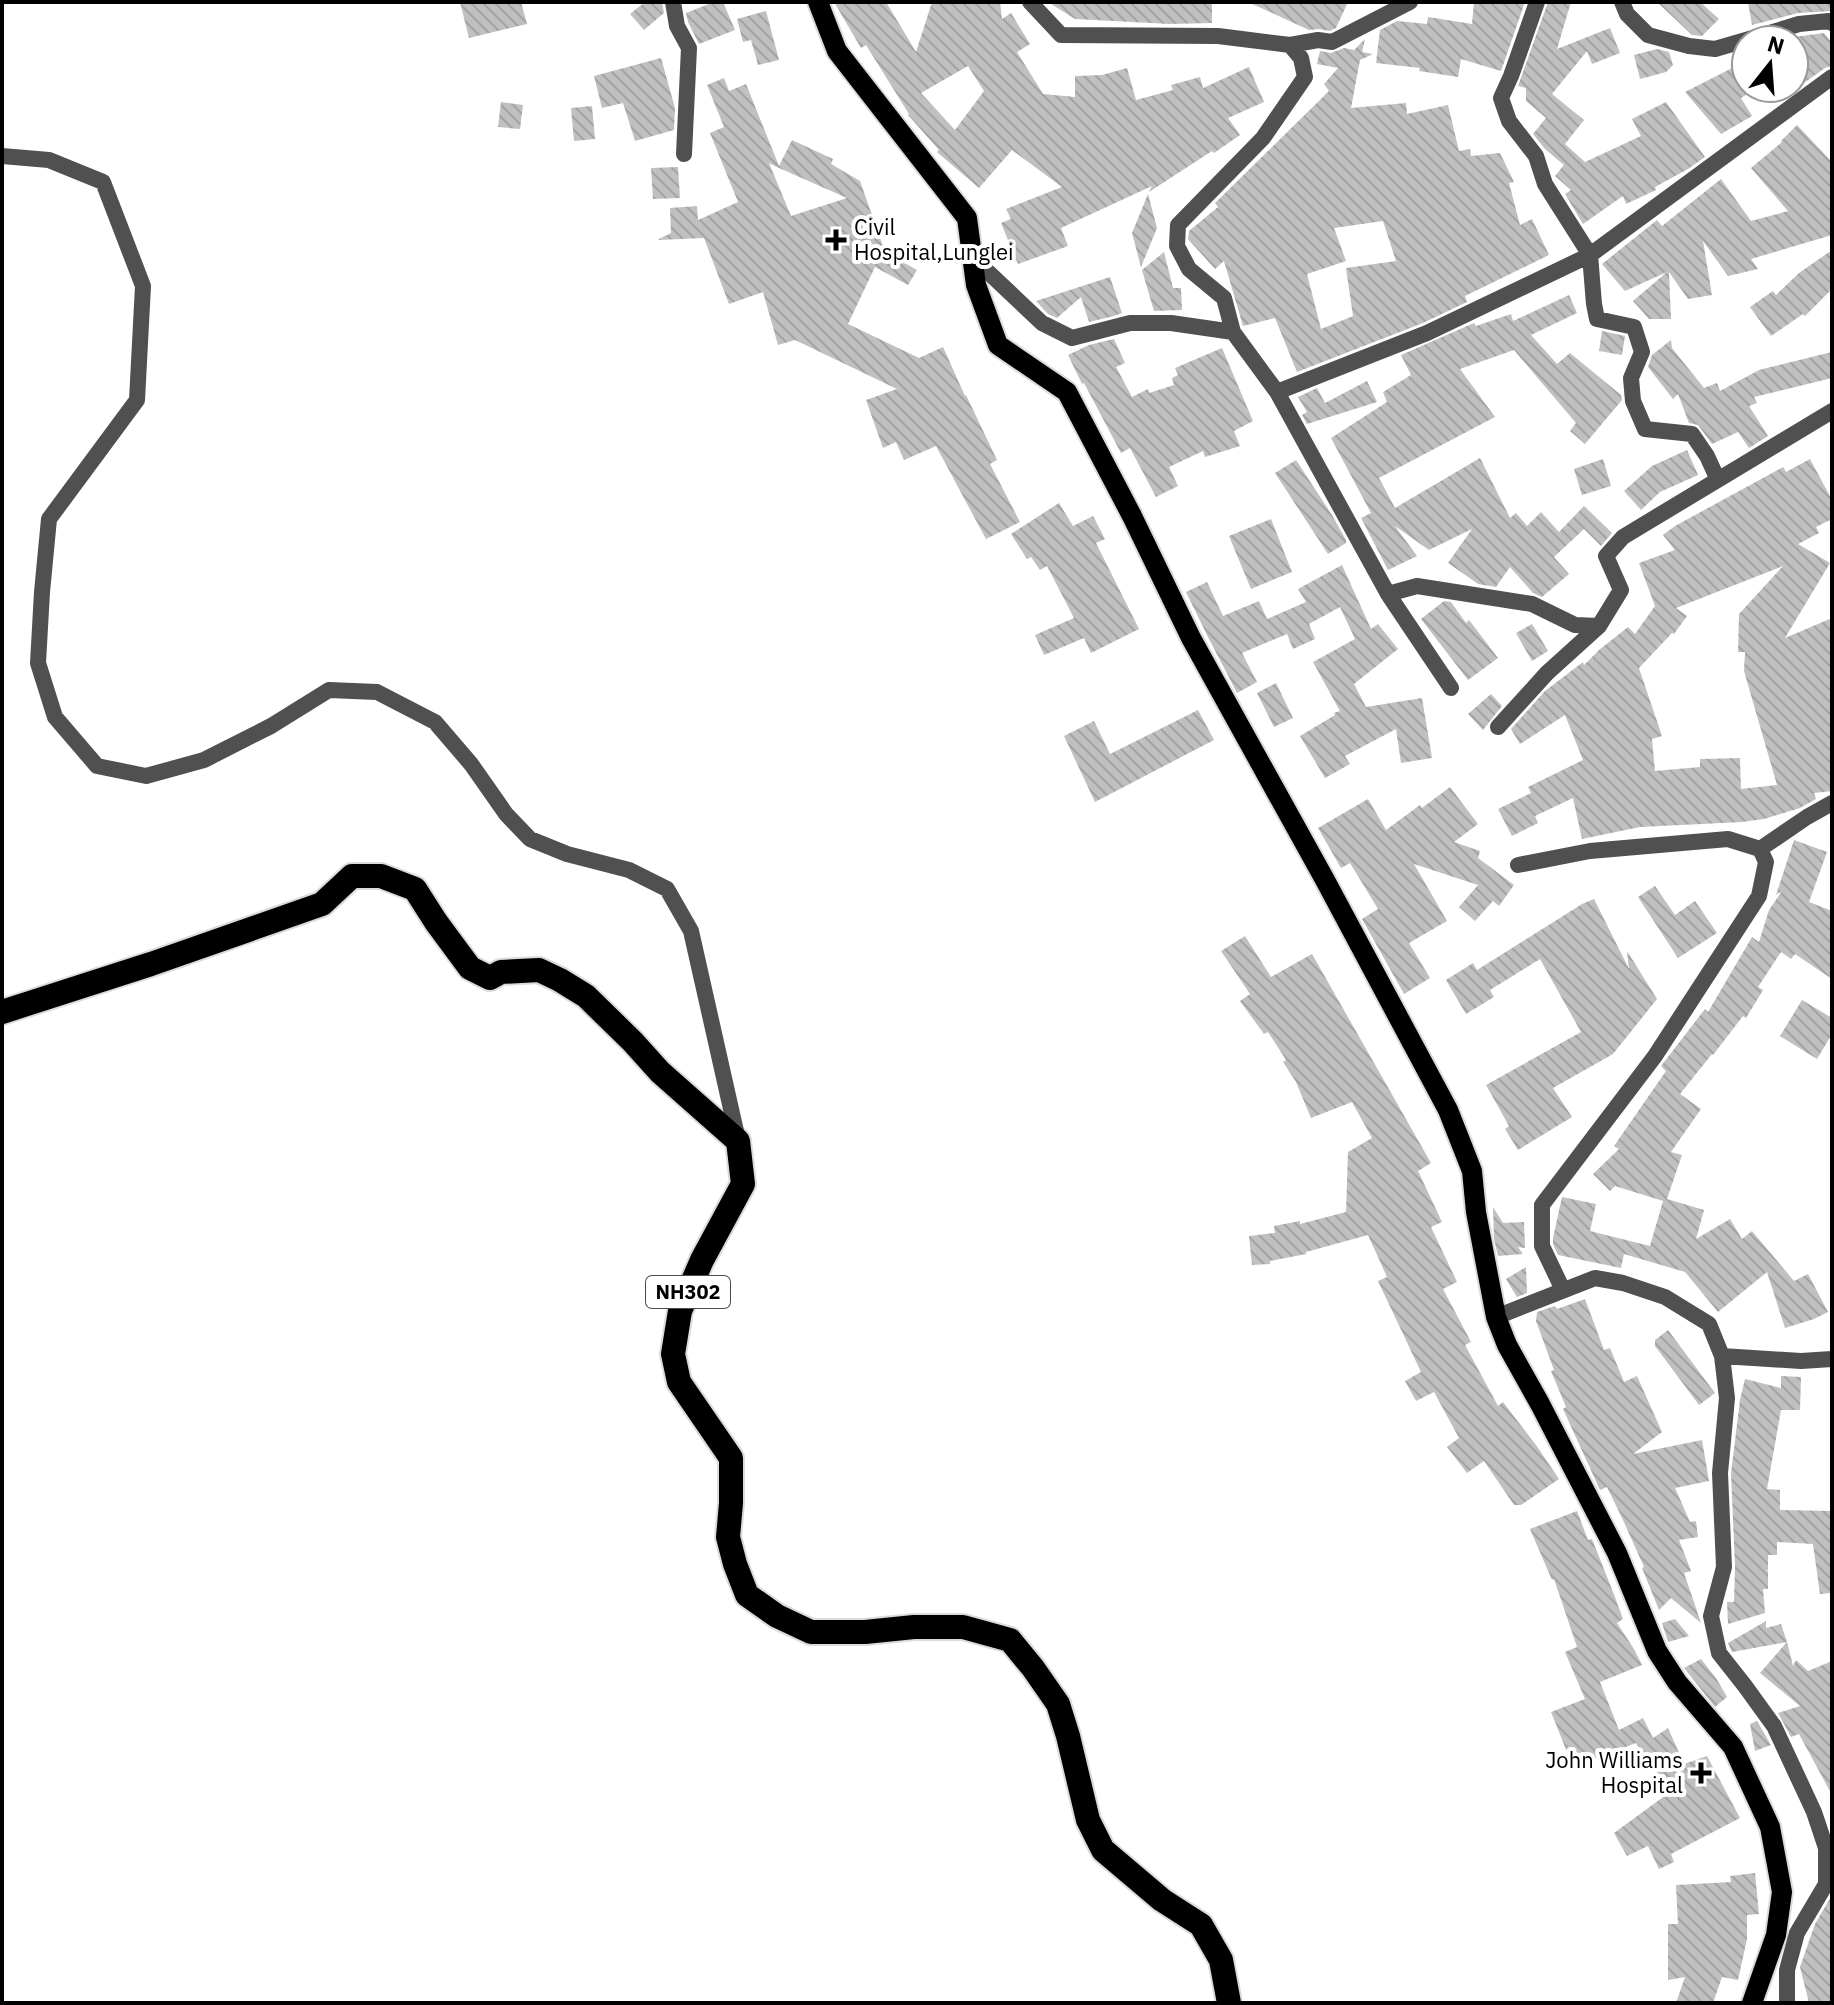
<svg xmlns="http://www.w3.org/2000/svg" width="1834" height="2005" font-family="'IBM Plex Sans',sans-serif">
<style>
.building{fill:url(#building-back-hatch);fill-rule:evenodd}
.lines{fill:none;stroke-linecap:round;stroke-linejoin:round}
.primary-casing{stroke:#dbdbdb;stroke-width:24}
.highway-casing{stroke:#dbdbdb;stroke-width:28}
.street{stroke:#505050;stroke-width:16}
.primary{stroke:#000;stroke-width:20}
.highway{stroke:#000;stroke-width:24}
.poi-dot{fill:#000;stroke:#fff;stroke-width:3}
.labels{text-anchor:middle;stroke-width:8;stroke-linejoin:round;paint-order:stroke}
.shield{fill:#fff;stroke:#4c4c4c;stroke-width:2}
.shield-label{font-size:20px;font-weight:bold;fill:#000}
.poi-label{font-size:22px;fill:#000;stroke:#fff;text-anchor:start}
</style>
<defs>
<pattern id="building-back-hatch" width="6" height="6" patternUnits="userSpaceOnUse" patternTransform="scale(2)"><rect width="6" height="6" fill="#c0c0c0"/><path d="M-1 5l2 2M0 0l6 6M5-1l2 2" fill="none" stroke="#a3a3a3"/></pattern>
</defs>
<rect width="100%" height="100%" fill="#fff"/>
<!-- building -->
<path class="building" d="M460,2h61l6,22 -58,14z
M645,2h17l2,11 -20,17 -14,-16z
M714,2h9l12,28 -36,14 -11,-22 -2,-9z
M834,2h52l30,50 16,-50h68l2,17 9,-6 19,31 -13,8 26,42 32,3v-21l27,-1 25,-7 9,32 37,-10 -2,-5 29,-8 3,11 46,-21 15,35 -36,16 12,17 -26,18 -2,-2 -63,41 3,-6 -91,42 7,18 -50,18 -17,-41 10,-4 -5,-10 56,-22 -50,-37 -33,38 -42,-36 2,-2 -31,-35 1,-1 -43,-69 -5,3zM968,66l16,25 -29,39 -34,-37z
M1048,2h164v21l-43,1 -94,-5z
M1248,2h100l-12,26 -6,3 -11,-2 -10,1z
M1474,2h51l-24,69 -40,-12 -3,18 -39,-6 1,-3 -44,-5 4,-33 17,-9 30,3 1,-7 44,7z
M1548,2h23l-14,47 53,-21 10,25 -28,11 -5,-13 -35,43 32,26 -19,24 20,18 56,-26 -9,-17 34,-17 39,55 -17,12 -33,18 1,3 -30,14 -3,-8 -40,28 -18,-30 6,-4 -16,-14 9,-11 -19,-16 -12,-15 13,-16 -20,-17v-13l-8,-2z
M1657,2h43l19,17 -17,17 -10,-1z
M1748,2h82l1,9 -33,2 -46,12z
M766,11l13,49 -21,5 -7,-25 -8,2 -6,-23z
M1824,33l8,10v23l-7,2 -31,22v-53z
M1365,39l-3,13 11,2 -13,6 -9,48 55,-5 1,11 41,-9 11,46 11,-2 1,7 29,-3 14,29 -5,1 11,42 12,-6 17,36 -84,41 2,6 -44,21 -126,49 -22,-54 -32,8 -19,-65 -9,8 -27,-30 1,-8 29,-24 -3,-4 114,-112 -5,-7 14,-16 -21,-4 3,-13 11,2 13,-5 10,2zM1383,221l13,40 -50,7 7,48 -32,13 -14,-55 39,-13 -12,-33z
M1657,49l12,3 4,13 -7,7 -26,7 -6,-24z
M661,58l14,50 -1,22 -39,11 -12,-38 -21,5 -8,-32z
M1746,61v34l-5,3 11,18 -31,18 -36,-42z
M724,78l5,13 17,-7 33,82 13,-26 41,19 -2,5 29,17 25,71 32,18 -9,15 -33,-18 -27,57 71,34 24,-11 22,49 1,-1 31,65 -7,4 30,58 -34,17 -50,-93 -32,14 -8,-18 -13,6 -17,-48 31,-11 -102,-49 -17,5 -15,-53 -34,12 -25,-66 -47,2 14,-7 -1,-25 27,-2 1,14 40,-18 -28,-69 14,-6 -17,-42zM769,163l10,5 68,30 -56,18z
M501,102l22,3 -3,24 -22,-2z
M592,106l3,33 -21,2 -3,-33z
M1797,125l35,37v73l-81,24 7,10 -30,7 -25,-35 9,54 -24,4 -19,-27 2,47h-22l-16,-18 34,-29 -42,19 -23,-27 55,-44 5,6 59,-47 30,42 37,-10 -37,-43 31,-26 -1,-1z
M678,167l2,31 -27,1 -2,-31z
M1148,194l9,34 -16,39 -9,-34z
M1832,250v39l-27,27 -2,-2 -32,22 -21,-29 23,-16 3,4 23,-22z
M1164,252l9,36h8l1,22 -28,1 -12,-41z
M1110,277l12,36 -8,3 -25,6 -8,-25 -24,21 -9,-4 -12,-13z
M1569,295l8,18 -46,22 26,29 13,-11 51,42 1,5 -37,44 -15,-13 6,-8 -62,-73 -54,19 35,48 -116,61 16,30 85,-50 30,60 6,-5 11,13 14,-14 18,20 25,-26 28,27 -11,13 -17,-17 -30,28 15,17 -27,23 -9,-4 -23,-26 -14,20 -18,-3 -30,-21 24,-34 -43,21 -34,-24 22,30 -29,14 -27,-52 10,-5 -40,-75 56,-36 -4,-10 28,-17 -10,-20 73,-32 2,3 35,-12 2,7z
M1602,331l23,5 -3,19 -23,-4z
M1114,339l11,24 -9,4 16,30 16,-8 1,4 25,-8 -2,-7 6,-3 -3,-7 47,-20 31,73 -19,10 6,15 -35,11 -2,-6 -34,16 9,19 -22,11 -26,-49 -9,5 -37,-70 -2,1 -14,-29 21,-10z
M1671,340l1,8 32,40 13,-5 3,8 39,-21 73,-18v26l-78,19 3,6 -8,3 19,30 -19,12 -11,-16 -26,12 -14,-19 -9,-2 -11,-29 -5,5 -25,-32 4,-12z
M1367,381l10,21 -70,22 -5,-9 5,-3 -9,-15 19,-9 8,15z
M1687,450l11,25 -38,17 -19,18 -17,-19 28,-25z
M1603,459l8,27 -29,9 -8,-26z
M1810,459l22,41v19l-16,8 3,6 -21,11 32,19 -45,75 47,-20v173l-18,2 2,6 -16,9 -36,11 -22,3 -102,5 -58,12 -9,-41 -38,18 3,7 -26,13 -14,-27 33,-16 -3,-6 55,-27 -18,-45 -45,29 -9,-15 34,-38 38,-29 1,3 15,-15 29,-23 7,7 20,-28 -16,-43 36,-13 -12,-15 12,-9 108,-59 3,5zM1783,566l-44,48 -1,38h7l-1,19 33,114 -36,4 -1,-31 -40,1v8l-45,4 -3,-32 10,-3 -23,-68 33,-35 2,1 13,-18 -11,-8z
M1296,460l36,55 14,25v3l-18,11 -53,-81z
M1059,503l14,23 20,-10 12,23 -9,4 43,86 -48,24 -7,-15 -40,17 -9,-20 39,-17 -27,-52 -7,4 -9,-13 -4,2 -16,-25z
M1271,519l21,53 -41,17 -22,-53z
M1342,565l29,64 7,-5 20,25 -44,35 12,23 56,-9 10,60 -31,5 -5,-34 -51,27 5,8 -25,14 -25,-42 35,-21 -1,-2 6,-2 -27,-49 42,-23 -15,-32 -31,17 6,15 -22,10 -6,-15 -45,19 15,29 -20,11 -30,-58 -21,-43 21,-10 16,34 36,-15 8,18 39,-17 -8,-13z
M1444,601l7,1 15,21 3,-3 29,38 -30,22 -47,-61z
M1532,624l16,27 -16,10 -16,-28z
M1276,683l17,35 -19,9 -17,-34z
M1491,694l11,12 -19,24 -15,-16z
M1198,710l16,30 -119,62 -31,-66 30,-15 16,33z
M1450,787l28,37 -24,18 26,9 -2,7 36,27 -15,21 -6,-5 -18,20 -16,-14 19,-22 -64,-21 33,57 -38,22 21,35 -26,16 -42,-75 16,-10 -28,-46 -9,5 -23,-40 50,-29 18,31 34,-25 2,3z
M1794,840l33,12 -18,50 23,9v68l-37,-25 -4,5 -10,-7 -23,35 5,3 -17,28 -3,-2 -30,39 -1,-1 -32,40 21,15 -30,43 11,3 -15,44 37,11 -8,29 34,-20 12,20 10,-8 42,50 14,-7 20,38 -14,7 -29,9 -18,-56 -49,40 -33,-40 -61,-18 -3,14 -63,-13 -5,-11v-6l9,-41 34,7 -6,27 60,15 13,-45 -48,-15 -5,5 -17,-17 26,-25 -5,-3 52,-75 -5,-5 44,-57 3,3 44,-75 7,5 10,-32 13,-19 -6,4z
M1655,886l20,29 20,-14 22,32 -39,25 -40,-61z
M1594,899l35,70 -2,-18 30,48 -44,55 -60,34 19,29 -54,33 -13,-21 4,-3 -23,-41 95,-53 -41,-73 -50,31 4,7 -28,17 -20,-34 27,-17 4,7 105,-66z
M1245,936l26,41 41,-23 119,209 -13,8 24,51 -11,5 26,55 -14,7 28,53 -6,3 33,61 5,-4 33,43 23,34 -38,26h-7l-30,-44 -17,12 -20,-26 12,-9 -25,-46 -18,9 -11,-20 16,-9 -43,-91 9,-4 -19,-42 -62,17v2l-36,7v3l-18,1 -3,-29 26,-3 -1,-7 26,-5v3l46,-12 2,-60 24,-14 -20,-36 -41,16 -15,-36 -13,-20 3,-2 -18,-28 -4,2 -24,-33 10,-7 -29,-43z
M1802,1000l30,18v16l-15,25 -37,-23z
M1493,1207l10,16 21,-1 1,26 -7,-1 5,7 -25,2 -4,-17z
M1526,1267l1,26 -10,4 -11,-18z
M1585,1299l19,51 6,-2 14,34 13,-6 25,56 -29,22 69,-14 7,41 -34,7 15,34 6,-1 2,16 -19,3 12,31 -7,2 17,50 -30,-25 -12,12 -17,-42 2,-1 -21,-47 -16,-33 -7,3 -37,-81 3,-2 -15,-36 3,-1 -18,-49 1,-9 18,-6 2,3z
M1668,1330l47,63 -16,12 -44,-59v-6z
M1781,1376l20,1 -1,33h-19l-14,79 13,1v20l52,1 -2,82 -10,1 -7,-50 -36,-2v13h-9v15h-2l2,1v18h-5l2,24 -37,11 -1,-22h7l1,-35 -4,-94 9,-73 5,-21 36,9z
M1577,1511l11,29 4,-1 21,53 10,27 -6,4 17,26 8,16 -42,17 19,48 24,-12 10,20 15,-10 16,36 23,-8 33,62 -69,36 3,8 -15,7 -11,-23 -21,10 -13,-23 56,-41 -34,-49 -63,24 -22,-55 34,-13 -20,-47 12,-5 -23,-68 -2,1 -22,-51z
M1675,1619l14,17 -21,6 -6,-19z
M1766,1621v7l15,-4 6,18 -55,10 -4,-9z
M1787,1642l6,24 3,-6 12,11 24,-10v134l-33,-61 -8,3 -13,-24 22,-7 -40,-33z
M1701,1659l15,19 11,19 -12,10 -31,-39z
M1757,1721l14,24 -16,6 -5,-27z
M1755,1873l4,41 -12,1v24l-9,41 -16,-3 -9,26h-37l9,-26 -17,3v-56h10l-2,-39 55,-3 -1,-6z
M1832,1895v108h-23l-9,-36 15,-43z"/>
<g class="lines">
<!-- primary casing -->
<g class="primary-casing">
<path id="primary" d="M818,2l19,49 130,167 9,67 22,60 69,47 65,124 59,122 134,242 123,230 24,61 4,41 20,105 11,28 33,59 77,149 40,98 20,31 56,65 37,80 12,65 -6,43 -24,68"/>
</g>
<!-- highway casing -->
<g class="highway-casing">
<path id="highway" d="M2,1012l149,-48 171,-60 30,-28h29l34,13 21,33 34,46 20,10 11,-6 38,-2 21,10 26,16 47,46 27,30 78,69 5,43 -41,76 -22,51 -7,43 6,28 52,76v45l-3,34 7,27 12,31 30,21 34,16h54l49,-5h49l47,13 23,28 25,36 10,32 20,84 15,30 59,50 39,25 20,35 8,43"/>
</g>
<!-- street -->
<path class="street" d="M673,2l4,24 12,22 -5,106
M1030,2l31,33 157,1 72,9 11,13 4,19 -42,61 -85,87 -1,21 12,23 35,29 9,34
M1622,2l5,12 21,21 41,11 26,3 31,-9
M1746,40l53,-16 30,-3 3,2
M1290,45l28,-5 14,2 78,-40
M2,156l47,4 54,22 40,104 -6,114 -88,119 -7,73 -4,71 17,54 42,49 49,10 58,-16 67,-34 58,-36 48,2 58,30 36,42 35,50 24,25 37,15 62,16 38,19 24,42 47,209
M971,256l71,67 30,15 58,-15h41l62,9 44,60 111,202 63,94
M1277,392l150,-59 163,-78 -45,-71 -9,-28 -27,-35 -8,-23 10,-22 26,-74
M1718,480l-11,-24 -15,-22 -47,-5 -12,-28 -2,-23 11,-26 -8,-25 -37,-8 -3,-15 -4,-49 242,-178
M1388,594l29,-8 115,18 43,21 24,1 22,-36 -15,-34 17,-19 209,-126
M1498,727l49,-54 52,-47
M1760,849l47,-32 25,-14
M1518,865l72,-14 138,-12 32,10 6,13 -7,34 -104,160 -113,149v41l21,44
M1496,1317l99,-39 28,5 42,14 44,27 13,32 5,42 -7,75 4,94 -13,49 8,37 26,33 29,40 40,86 12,36v36l-29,49 -10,37v33
M1722,1356l79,5 31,-2"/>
<!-- primary -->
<use href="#primary" class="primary"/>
<!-- highway -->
<use href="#highway" class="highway"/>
</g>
<!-- markers -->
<g class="poi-dot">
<path d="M832 228h8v8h8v8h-8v8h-8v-8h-8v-8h8z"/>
<path d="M1697 1761h8v8h8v8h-8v8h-8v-8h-8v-8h8z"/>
</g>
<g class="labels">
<!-- shield labels -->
<rect class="shield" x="646" y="1276" width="84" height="32" rx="6"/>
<g class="shield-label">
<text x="688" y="1299">NH302</text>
</g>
<!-- poi labels -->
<g class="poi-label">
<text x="854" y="235">Civil<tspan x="854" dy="25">Hospital,Lunglei</tspan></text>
<text x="1683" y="1768" text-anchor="end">John Williams<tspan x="1683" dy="25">Hospital</tspan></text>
</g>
</g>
<!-- border -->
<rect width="1834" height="2005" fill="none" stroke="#000000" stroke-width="8"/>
<!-- north arrow -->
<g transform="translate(1770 64) rotate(17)"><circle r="38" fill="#ffffff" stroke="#999999" stroke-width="2"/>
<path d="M0-6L14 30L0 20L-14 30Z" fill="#000000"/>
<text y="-12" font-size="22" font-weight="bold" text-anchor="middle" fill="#000000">N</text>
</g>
</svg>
